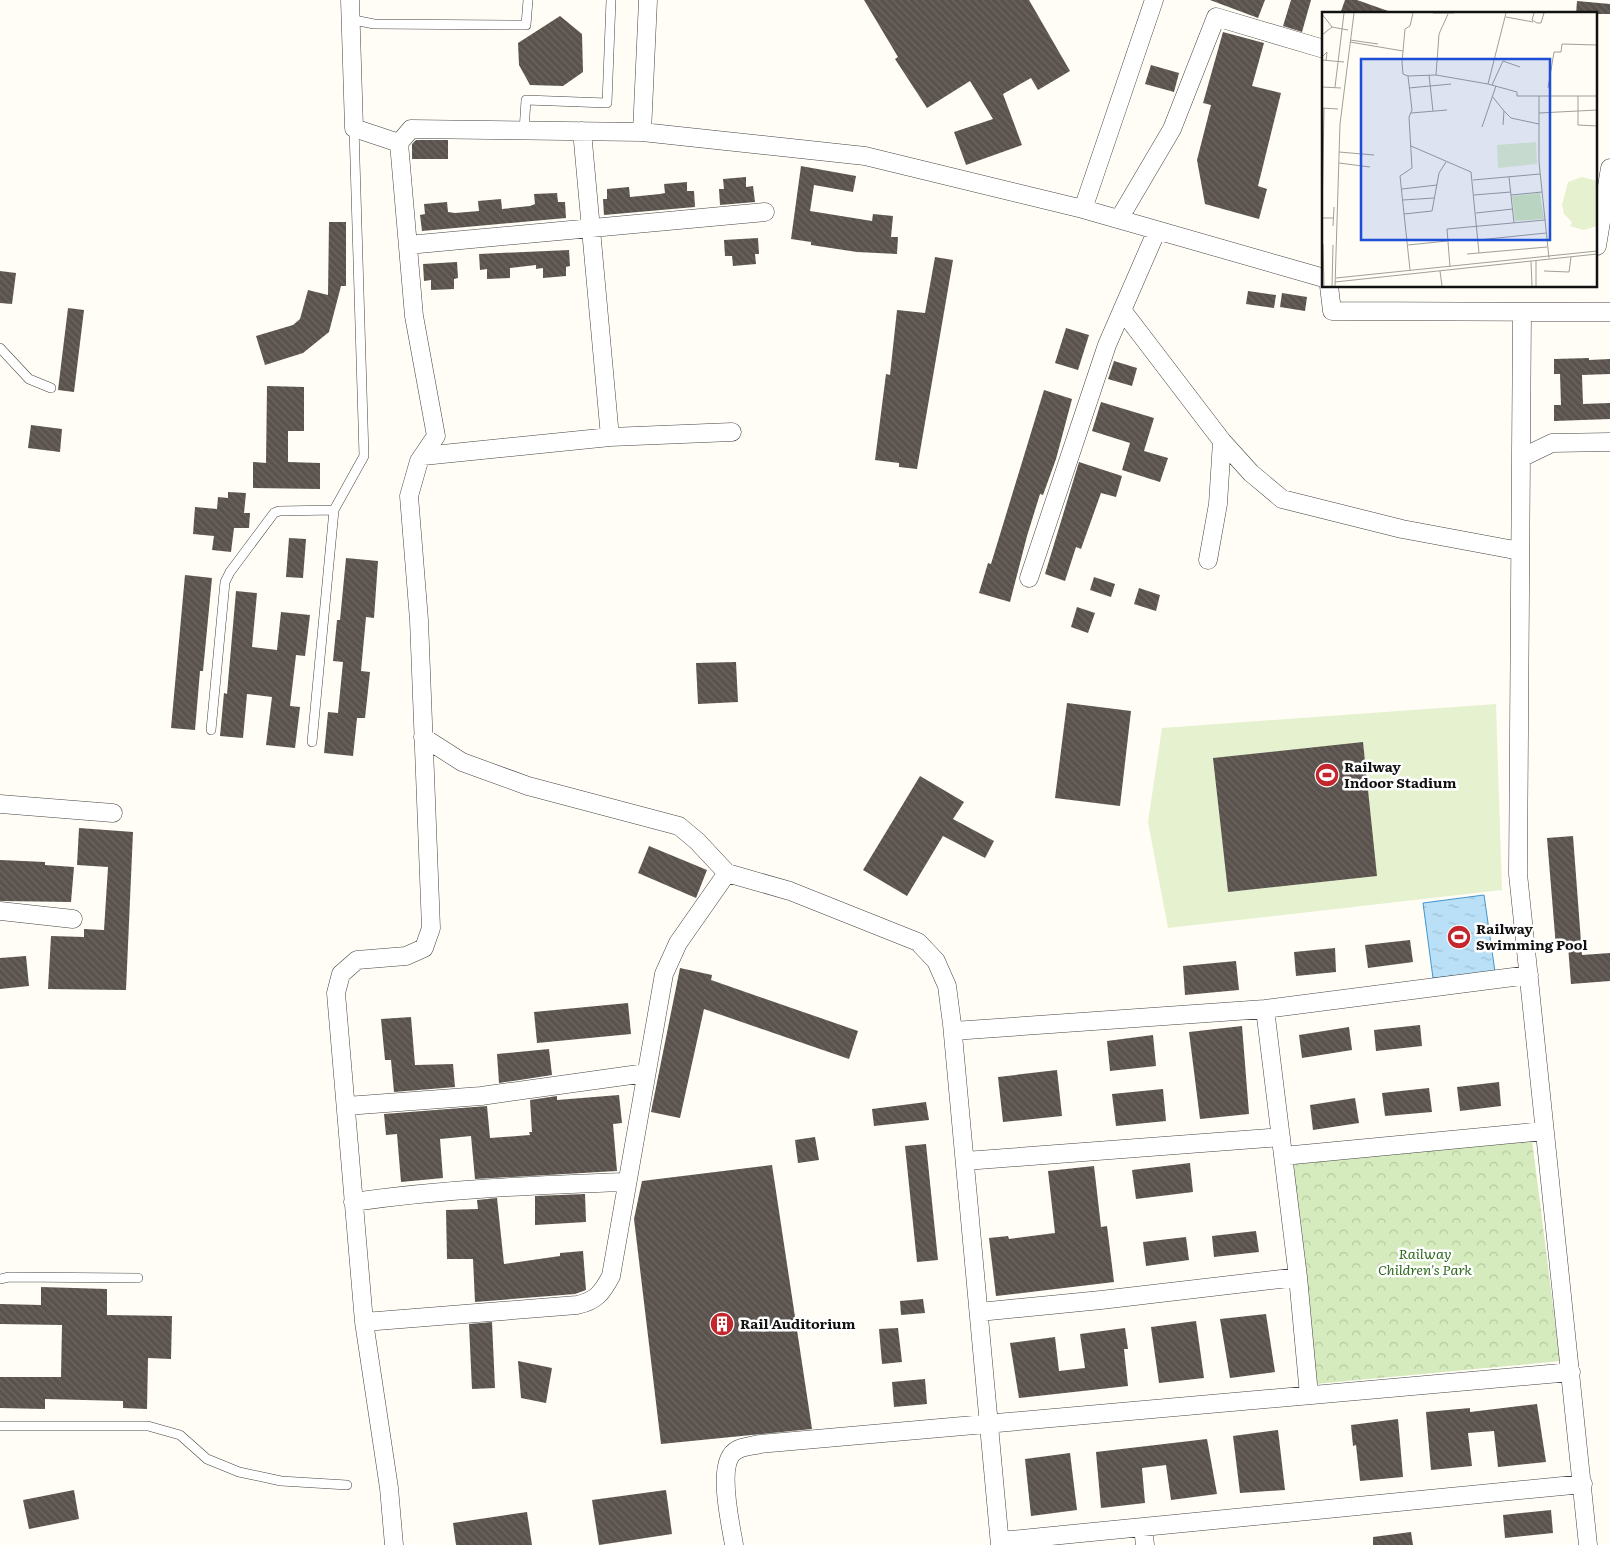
<svg xmlns="http://www.w3.org/2000/svg" width="1610" height="1545" font-family="Literata,serif">
<style>
.park{fill:url(#park-crowns)}
.pitch{fill:#e6f2cf}
.water{fill:url(#water-ripples);stroke:#3f96cf}
.building{fill:url(#building-back-hatch)}
.lines{fill:none;stroke-linecap:round;stroke-linejoin:round}
.service-casing{stroke:#444;stroke-width:10}
.minor-casing{stroke:#444;stroke-width:19}
.service{stroke:#fff;stroke-width:9}
.minor{stroke:#fff;stroke-width:18}
.labels{text-anchor:middle;stroke-width:5;stroke-linejoin:round;paint-order:stroke}
.poi-label{font-size:14px;font-weight:bold;fill:#111;stroke:#fff;text-anchor:start}
.park-label{font-size:14px;font-style:italic;fill:#2f6b1f;stroke:#fff}
.inset-road{fill:none;stroke:#a09f9a;stroke-width:1}
.view{fill:#1d4ed8;fill-opacity:0.15;stroke:#1d4ed8;stroke-width:2.5}
.inset-edge{fill:none;stroke:#111;stroke-width:2.5}
</style>
<defs>
<pattern id="park-crowns" width="20" height="18" patternUnits="userSpaceOnUse" patternTransform="scale(1.25)"><rect width="20" height="18" fill="#d5ebbd"/><path d="M2 6a3 3 0 1 1 6 0M12 15a3 3 0 1 1 6 0" fill="none" stroke="#b6c8a1"/></pattern>
<pattern id="water-ripples" width="26" height="14" patternUnits="userSpaceOnUse" patternTransform="scale(1.25)"><rect width="26" height="14" fill="#b9e0f7"/><path d="M2 4q2-2 4 0t4 0M15 11q2-2 4 0t4 0" fill="none" stroke="#9ebfd3"/></pattern>
<pattern id="building-back-hatch" width="6" height="6" patternUnits="userSpaceOnUse" patternTransform="scale(1.25)"><rect width="6" height="6" fill="#5a524d"/><path d="M-1 5l2 2M0 0l6 6M5-1l2 2" fill="none" stroke="#6d6662"/></pattern>
</defs>
<rect width="100%" height="100%" fill="#fffdf5"/>
<!-- park -->
<path class="park" d="M1532,1140l28,221 -245,23 -23,-220z"/>
<!-- pitch -->
<path class="pitch" d="M1496,704l6,186 -334,38 -20,-106 14,-94z"/>
<!-- water -->
<path class="water" d="M1484,895l11,77 -62,6 -10,-75z"/>
<!-- building -->
<path class="building" d="M864,0h165l41,71 -32,19 -7,-12 -28,16 19,51 -56,20 -12,-33 39,-13 -23,-38 -43,27 -32,-49 3,-2z
M1210,0h55l-7,18z
M1291,0h20l-9,32 -19,-6z
M1345,0h12l34,12 -1,2h-50z
M1577,1l33,3v10h-34z
M560,16l22,18 1,38 -20,14 -33,-1 -11,-20 -1,-22z
M1223,32l41,11 -12,43 29,7 -23,93 9,3 -8,30 -54,-15 -8,-44 14,-55 -8,-2z
M1151,65l28,8 -5,19 -29,-8z
M416,140h32v19h-36v-15z
M801,166l55,10 -3,16 -39,-7 -4,26 62,10 1,-7 20,2 -2,21h7l-1,17 -40,-2 -46,-7v-3l-20,-3z
M746,177v10l7,-1 2,16 -35,3 -1,-16h5l-1,-10z
M687,182v9h7l1,16 -91,8 -1,-16h4v-10l22,-2 1,10 30,-3 5,-1 -1,-9z
M557,193l1,9h7l1,16 -144,13 -2,-16 5,-1 -1,-10 23,-2 1,10 7,1 24,-2 -1,-10 23,-2 1,10 28,-3 5,-2 -1,-10z
M329,222h17v64h-5l-12,46 -26,21 -38,12 -9,-29 37,-11 7,-6 8,-29 20,5z
M758,238l1,16h-4l1,10 -23,2 -1,-10h-7l-1,-16z
M569,250l1,16 -4,1v9l-23,2v-10l-7,1v-4l-26,3v10l-23,1v-10l-7,1 -1,-16z
M935,257l18,3 -36,209 -18,-2v-4l-24,-3 11,-86 4,1 7,-65 28,3z
M457,262l1,16 -4,1v10l-23,1v-10l-7,1 -1,-17z
M0,271l16,2 -4,31 -12,-1z
M1248,291l28,4 -2,13 -28,-4z
M1282,293l25,4 -2,14 -25,-4z
M68,308l16,2 -10,82 -16,-2z
M1066,328l23,7 -11,35 -23,-7z
M1589,358v2l21,-1v15l-28,1 1,29 27,-1v16l-56,2v-16h7l-1,-31h-6v-15z
M1114,361l23,7 -5,18 -24,-7z
M267,386l37,1v44h-16v31l32,1v26l-67,-1v-26l13,1z
M1044,390l28,9 -16,60 -13,36 -3,-1 -13,42 -17,66 -31,-9 9,-30 3,1z
M1101,402l53,16 -10,33 24,7 -8,24 -38,-12 8,-27 -38,-12z
M31,425l31,4 -2,23 -32,-4z
M1079,462l43,14 -6,21 -15,-4 -20,56 -5,-2 -11,34 -20,-7z
M228,492l18,1 -2,20h6l-1,15h-15l-3,24 -19,-2 2,-14 -21,-2 2,-27 22,2 1,-12 10,1z
M289,538l17,1 -3,39 -17,-1z
M346,558l32,3 -4,57 -8,-1 -5,54 9,1 -5,46h-8l-4,38 -29,-3 4,-41 10,1 5,-51 -10,-1 4,-41h3z
M185,575l27,3 -9,93h-3l-5,59 -24,-2z
M1094,577l21,7 -4,13 -21,-7z
M1139,588l21,7 -4,16 -22,-7z
M236,591l21,2 -5,54 25,3 4,-38 29,3 -5,41 -9,-1 -6,51 10,1 -5,41 -29,-3 6,-48 -25,-3 -4,44 -23,-2 4,-43 3,1z
M1077,607l18,6 -7,20 -17,-6z
M736,662l2,40 -40,2 -2,-41z
M1067,703l64,8 -11,95 -65,-8z
M1363,742l14,134 -149,16 -15,-134z
M920,776l44,26 -11,17 41,22 -9,17 -42,-22 -36,60 -44,-26z
M79,828l54,4 -7,158 -78,-1 3,-53 33,1v-8l20,1 4,-63 -31,-2z
M1573,836l9,119 28,-2v28l-39,3 -3,-38 -12,1 -9,-109z
M649,846l58,24 -11,28 -58,-25z
M0,860l45,2v3l29,2 -3,35 -71,-1z
M1410,940l3,22 -45,6 -3,-23z
M1335,948l1,24 -40,4 -2,-24z
M26,956l3,30 -29,3v-31z
M1236,961l3,29 -54,5 -2,-29z
M680,968l32,7 -1,5 147,51 -9,28 -145,-50 -24,109 -29,-6z
M628,1003l3,31 -94,9 -3,-31z
M411,1017l4,48 38,-1 2,23 -61,5 -3,-32h-6l-4,-41z
M1420,1025l2,21 -46,5 -2,-21z
M1242,1026l7,88 -49,5 -11,-87z
M1349,1027l3,23 -50,8 -3,-23z
M1153,1035l3,31 -46,5 -3,-30z
M549,1049l3,26 -53,8 -2,-29z
M1057,1070l5,46 -59,6 -5,-45z
M1499,1082l2,24 -41,5 -3,-24z
M1429,1088l3,24 -47,4 -3,-23z
M1163,1089l3,32 -50,5 -4,-32z
M619,1095l3,28 -9,1 4,47 -142,8 -4,-43 -31,3 3,39 -42,4 -4,-48 -11,1 -2,-21 103,-8 3,32 40,-3 -1,-3h3l-2,-32 27,-4v4z
M1355,1098l4,25 -46,7 -3,-25z
M926,1102l3,18 -55,6 -2,-17z
M815,1137l4,23 -21,3 -3,-23z
M926,1144l12,116 -21,2 -12,-116z
M1190,1163l3,29 -57,7 -4,-29z
M772,1165l40,264 -151,15 -27,-225 8,-38z
M1094,1166l7,61 6,-1 7,56 -118,14 -7,-58 19,-2 1,3 46,-6 -7,-62z
M585,1194l1,28 -51,3v-29z
M497,1198l7,66 56,-8v-3l23,-2 3,39 -11,4 -100,8 -2,-43h-26l-1,-49 32,-1 -1,-9z
M1256,1231l3,21 -45,5 -2,-21z
M1186,1237l3,23 -43,6 -3,-24z
M41,1287l66,2v26l65,1 -1,43 -23,-1 -1,51 -24,-1v-7l-78,-2v10l-45,-1v-31h61l1,-52 -62,-1v-20l41,1z
M923,1299l2,14 -24,2 -1,-14z
M1266,1314l9,58 -45,6 -10,-59z
M1196,1321l8,57 -45,5 -8,-56z
M492,1322l3,66 -23,1 -3,-65z
M898,1328l4,34 -20,2 -3,-35z
M1125,1328l3,21h-4l4,37 -109,12 -9,-55 45,-6 4,34 26,-3 -5,-34z
M518,1361l34,7 -6,35 -25,-5z
M925,1379l2,25 -33,3 -2,-25z
M1537,1404l9,58 -48,5 -4,-36 -26,2 4,33 -41,4 -5,-58 44,-4v4z
M1398,1419l5,58 -43,4 -4,-36 -3,1 -2,-21z
M1278,1430l7,60 -45,3 -7,-57z
M1207,1439l10,55 -46,6 -5,-35 -24,3 3,35 -44,5 -5,-56z
M1070,1453l7,57 -46,6 -6,-57z
M74,1490l5,29 -50,10 -6,-29z
M666,1490l6,44 -73,11 -7,-45z
M1551,1510l2,23 -48,5 -2,-23z
M527,1512l5,33h-76l-3,-22z
M1411,1532l2,13h-40v-8z"/>
<g class="lines">
<!-- service casing -->
<g class="service-casing">
<path id="service" d="M349,19l25,5 152,1 2,-25
M524,131l2,-31 81,3 4,-103
M0,348l29,31 22,9
M211,730l14,-148 5,-10 44,-59 5,-2 55,-1
M312,742l22,-232 30,-54 -10,-328
M0,1279l9,-2 129,1
M0,1426h148l32,9 27,24 32,13 42,9 66,4"/>
</g>
<!-- minor casing -->
<g class="minor-casing">
<path id="minor" d="M350,0l4,128 45,15 15,173 22,120 -17,25 -10,35 10,124 12,308 -7,20 -18,8 -49,4 -16,14 -5,19 28,329 25,166 5,57
M648,0l-6,132 223,24 218,53 71,-209
M582,131l28,306
M399,143l12,-14 231,3
M1083,209l241,69
M1119,219l53,-90 44,-112 108,32
M408,245l357,-33
M1597,246l13,-78
M1329,286l3,25 278,1
M1122,310l100,131 -4,63 -10,56
M1522,312l-4,562 70,671
M1222,441l29,32 31,26 120,30 118,22
M423,456l187,-19 122,-5
M1521,458l31,-15 58,-1
M1029,578l78,-233 50,-115
M423,737l39,25 66,24 151,40 18,15 30,32 63,18 128,51 18,19 11,25 5,38 48,521
M0,804l113,9
M0,911l73,8
M1265,1009l33,268 11,118
M953,1031l312,-22 264,-34
M346,1106l135,-10 165,-23
M1283,1156l261,-25
M965,1161l316,-24
M353,1202c91,-13 182,-17 273,-20
M979,1312l122,-12 197,-23
M364,1322l213,-17c19,-4 25,-12 34,-29l53,-302 14,-31 49,-70
M1143,1527l2,18
M1000,1541l583,-57
M734,1545c-3,-20 -19,-84 3,-95 6,-4 16,-4 23,-6l811,-72"/>
</g>
<!-- service -->
<use href="#service" class="service"/>
<!-- minor -->
<use href="#minor" class="minor"/>
</g>
<!-- icons -->
<defs>
<g id="stadium-disc" transform="scale(1.25)"><circle r="9.5" fill="#c4262e" stroke="#fff"/><path d="M0-5a6.5 5 0 1 0 0 10a6.5 5 0 1 0 0-10ZM-3.5-1.8h7v3.6h-7Z" fill="#fff"/></g>
<g id="building-disc" transform="scale(1.25)"><circle r="9.5" fill="#c4262e" stroke="#fff"/><path d="M-4-6H4V6H1V3H-1V6H-4ZM-2.5-4.3h1.7v1.8h-1.7ZM.8-4.3h1.7v1.8H.8ZM-2.5-1h1.7V.8h-1.7ZM.8-1h1.7V.8H.8Z" fill="#fff"/></g>
</defs>
<g fill-rule="evenodd">
<use href="#stadium-disc" x="1327" y="775"/>
<use href="#stadium-disc" x="1459" y="937"/>
<use href="#building-disc" x="722" y="1324"/>
</g>
<g class="labels">
<!-- poi labels -->
<g class="poi-label">
<text x="1344" y="772">Railway<tspan x="1344" dy="16">Indoor Stadium</tspan></text>
<text x="1476" y="934">Railway<tspan x="1476" dy="16">Swimming Pool</tspan></text>
<text x="740" y="1329">Rail Auditorium</text>
</g>
<!-- park labels -->
<g class="park-label">
<text x="1425" y="1259">Railway<tspan x="1425" dy="16">Children's Park</tspan></text>
</g>
</g>
<!-- overview -->
<g transform="translate(1322 12)">
<rect width="275" height="275" fill="#fffdf5"/>
<path d="M218,181l4,26 -29,2 -3,-25z" fill="#d5ebbd"/>
<path d="M214,130l1,22 -39,4 -1,-23zM260,165l15,4v45l-13,4 -14,-4 2,-4 -8,-8 -2,-9 6,-23z" fill="#e6f2cf"/>
<path class="inset-road" d="M111,1h21M212,1l-2,7 5,3h4l3,-10M0,2l10,13 -10,8M126,2l-9,20 -3,41 52,9 18,-71M184,5l27,5M10,15l16,3M28,28l28,4M28,30l53,9M0,45l5,-5 -1,9M0,48l22,2M107,63l4,36M86,64l28,-1M166,72l29,8v4h80M170,73l11,-24 17,6M0,75l19,1M13,75l9,-74M87,76l42,-4M226,76l6,-36h7l1,-8 35,1M170,84l12,15 -1,14M217,84v66l10,96M256,84v29l19,1M0,96l16,1M2,96l-2,110h11M182,99l7,7 28,6M89,101l36,-3M217,101l58,-3M160,115l14,-41M89,134l60,26 8,81M17,140l35,3M17,151l31,4M187,165l5,46M151,168l67,-6M80,177l35,-4M152,183l37,-3M189,183l31,-3M81,188l31,-2M154,201l37,-4M82,202l28,-3 7,-38 7,-11M11,214l1,-19M156,228l68,-7M1,232l1,42M86,233l39,-4M145,242l80,-7M209,249l1,25M128,255l-3,-38 98,-9M88,258l-10,-94 12,-8 -3,-51 3,-7 -4,-34 -5,-2 -1,-12 3,-33 5,-3 3,-13M118,259l2,15M222,259l25,1 2,-15M14,266l261,-27M13,270l262,-28M10,274l1,-41M13,274l5,-162 14,-111M214,274v-26"/>
<path class="view" d="M39,47h189v181h-189z"/>
<rect width="275" height="275" class="inset-edge"/>
</g>
</svg>
